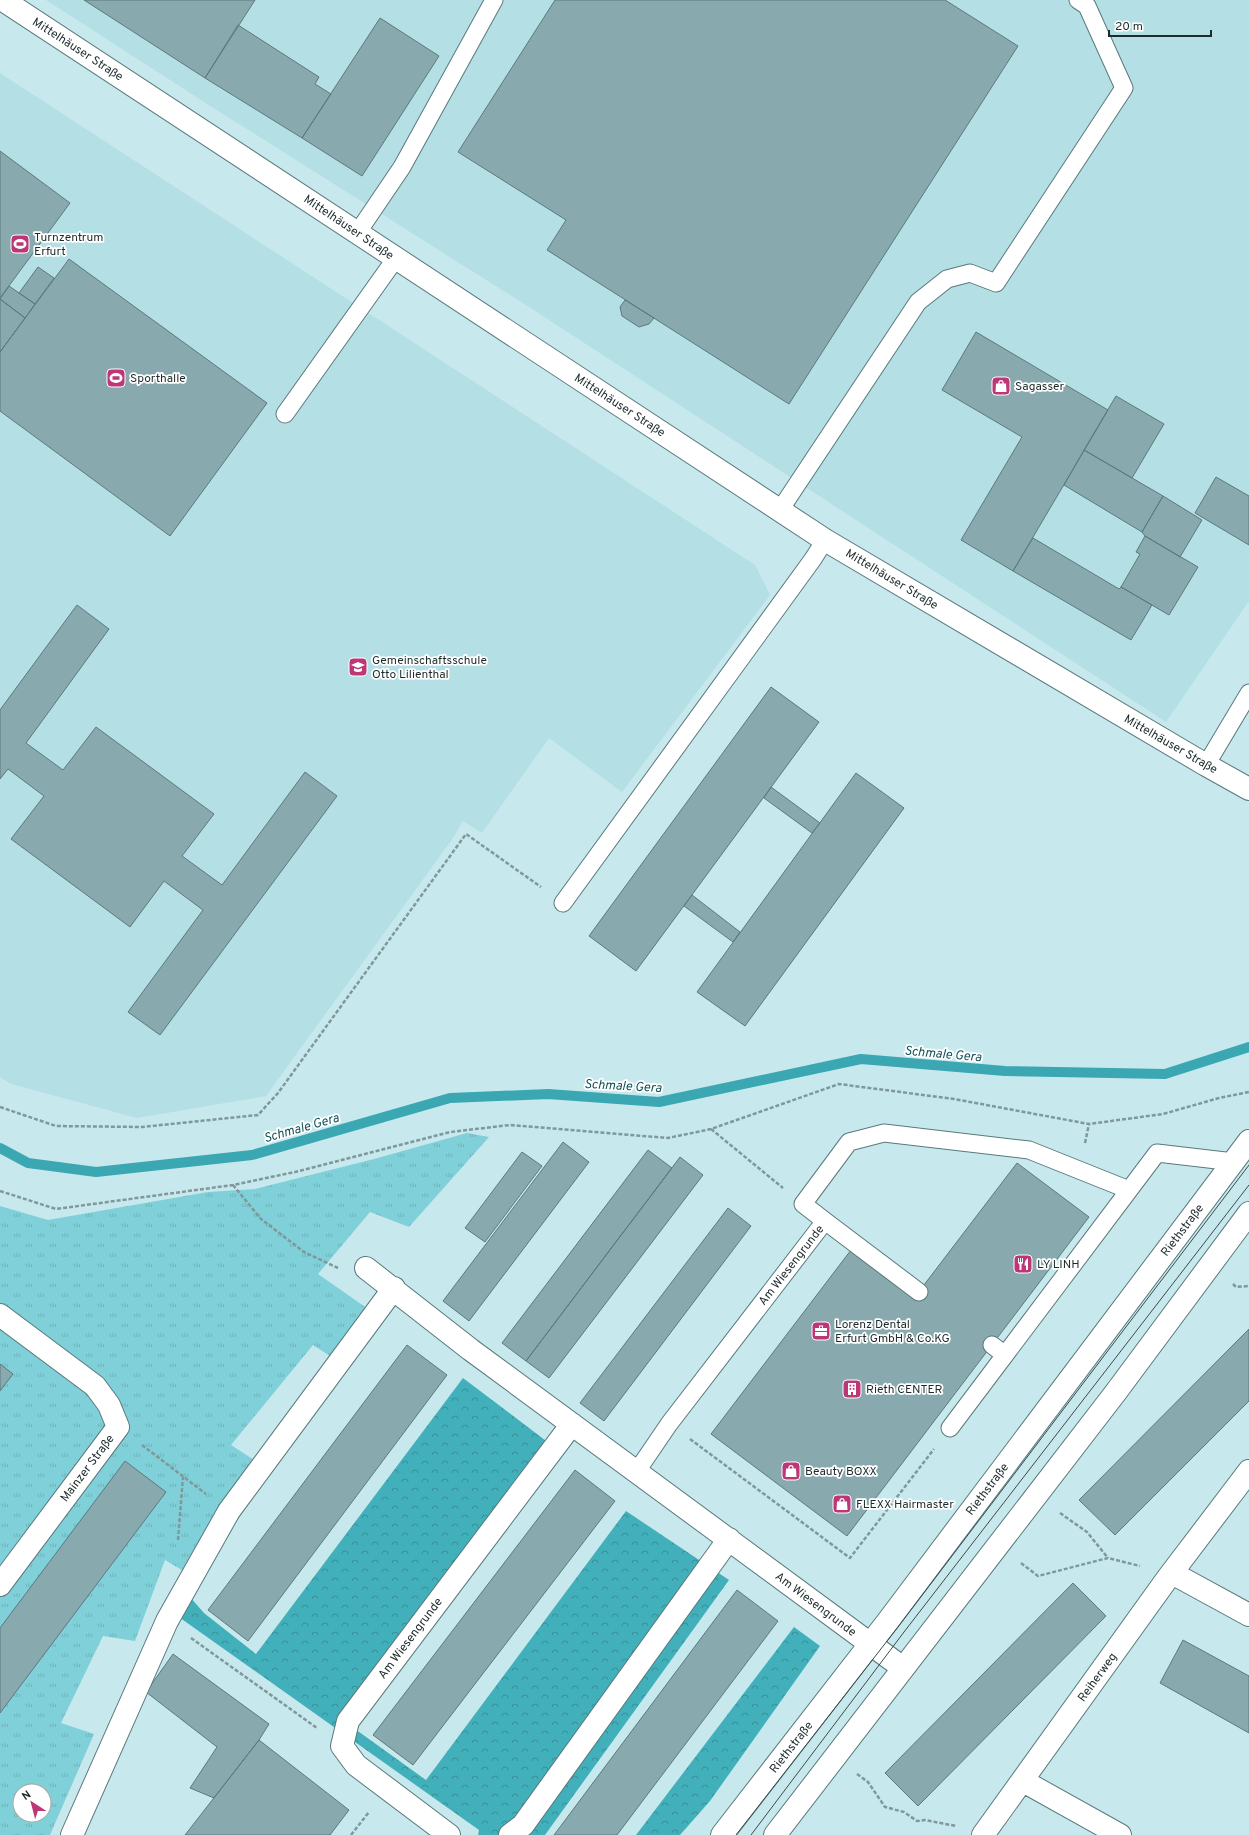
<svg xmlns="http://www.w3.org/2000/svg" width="1249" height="1835" font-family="Overpass,sans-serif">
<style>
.built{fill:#b4dfe4}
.grass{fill:url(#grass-tufts);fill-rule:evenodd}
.forest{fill:url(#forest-crowns)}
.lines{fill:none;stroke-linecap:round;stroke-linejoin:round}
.stream{stroke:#3aa7b2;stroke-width:10}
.building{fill:#88a9ad;stroke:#5b7a7e}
.service-casing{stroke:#59797c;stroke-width:19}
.minor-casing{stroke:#59797c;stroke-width:24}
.tertiary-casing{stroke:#59797c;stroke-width:24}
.secondary-casing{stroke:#59797c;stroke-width:24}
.path{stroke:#7f989b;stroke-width:2.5;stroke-dasharray:4 2;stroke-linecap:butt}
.service{stroke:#fff;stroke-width:17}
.minor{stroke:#fff;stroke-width:22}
.tertiary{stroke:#fff;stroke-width:22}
.secondary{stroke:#fff;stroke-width:22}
.tram{stroke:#3a4b4c;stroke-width:1}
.labels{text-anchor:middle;stroke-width:3.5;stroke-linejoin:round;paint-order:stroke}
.street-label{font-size:12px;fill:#1e2b2c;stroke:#fff}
.poi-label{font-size:12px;fill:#1e2b2c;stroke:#fff;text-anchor:start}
.water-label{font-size:13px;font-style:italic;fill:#145359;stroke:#fff}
</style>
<defs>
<pattern id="grass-tufts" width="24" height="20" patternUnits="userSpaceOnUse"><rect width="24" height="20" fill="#80d0d9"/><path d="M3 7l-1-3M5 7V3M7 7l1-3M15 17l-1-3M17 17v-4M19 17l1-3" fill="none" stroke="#6eb3ba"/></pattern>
<pattern id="forest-crowns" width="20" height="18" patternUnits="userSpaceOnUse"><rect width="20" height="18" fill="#42b0bb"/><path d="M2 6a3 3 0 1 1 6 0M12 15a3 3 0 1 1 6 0" fill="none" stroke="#378f98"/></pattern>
</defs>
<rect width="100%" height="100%" fill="#c7e9ed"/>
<!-- built -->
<path class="built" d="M46,0h1203v601l-83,121 -640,-417 -311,-196z
M0,73l755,492 15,30 -148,197 -73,-54 -67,95 -19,-12 -10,17 -187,258 -129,22 -126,-34 -11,-7z"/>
<!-- grass -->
<path class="grass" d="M467,1133l22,4 -80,90 -39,-15 -52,62 63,44 -34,49 -34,-22 -82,100 40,26 -74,108 -32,-19 -30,81 -32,-5 -42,87 33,11 -44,101h-50v-629l48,14 160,-28 47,-3 119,-30zM20,1791h24v24h-24z"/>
<!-- forest -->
<path class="forest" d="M463,1378l99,75 -207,276 71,51 200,-269 103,69 -184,255h-67l1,-5 -303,-215 14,-18 14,16 52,41z
M794,1627l26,19 -110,155 -30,34h-44z"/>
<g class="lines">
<!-- stream -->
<path class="stream" d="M0,1148l28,15 68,9 156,-17 198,-57 98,-4 111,8 202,-43 144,12 160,3 84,-27"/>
</g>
<!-- building -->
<path class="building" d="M84,0h171l-50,78z
M555,0h390l73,46 -229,358 -242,-154 19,-30 -108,-68z
M380,18l59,38 -77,120 -60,-38z
M238,25l81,52 -4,7 16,10 -29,44 -97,-60z
M0,151l70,52 -70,95z
M69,259l198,144 -97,133 -170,-125v-59z
M38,267l16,11 -19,26 -16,-11z
M9,286l26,18 -10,14 -25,-19z
M0,299l25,19 -25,34z
M625,300l29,18 -5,6 -10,3 -17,-11 -2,-9z
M976,332l132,78 -95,161 -52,-31 61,-103 -80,-47z
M1116,396l48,28 -32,54 -48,-28z
M1084,450l79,46 -21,36 -78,-47z
M1216,477l33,19v49l-54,-32z
M1163,496l39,24 -22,37 -35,-21 -3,-4z
M1145,536l53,31 -29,48 -48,-28 19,-33 -4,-2z
M1033,538l86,51 2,-2 31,18 -21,35 -118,-69z
M77,605l32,24 -83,114 37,27 33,-43 118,87 -32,42 40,29 83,-113 32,24 -177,239 -32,-23 75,-102 -39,-29 -34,46 -119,-88 33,-43 -36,-27 -8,10v-69z
M771,687l48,35 -183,249 -47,-35z
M856,773l48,35 -159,218 -48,-34z
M771,787l49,36 -8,10 -48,-35z
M692,895l48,37 -7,10 -49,-36z
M563,1142l26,20 -120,159 -26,-20z
M648,1150l24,18 -146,193 -24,-18z
M522,1152l20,14 -57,76 -20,-14z
M680,1157l23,18 -154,203 -23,-17z
M1017,1163l72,54 -242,319 -136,-102 140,-184 63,48z
M728,1208l23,18 -147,195 -24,-18z
M1249,1329v72l-134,134 -36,-35z
M407,1345l40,30 -199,266 -40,-31z
M0,1364l13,10 -13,17z
M125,1461l41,31 -166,221v-85z
M575,1470l40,31 -202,264 -40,-30z
M1073,1583l33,33 -188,190 -33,-33z
M737,1590l41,31 -161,214h-63z
M1183,1640l66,36v57l-89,-50z
M173,1654l96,70 -10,16 -45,58 -24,-10 27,-41 -71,-55z
M259,1740l90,70 -19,25h-145z"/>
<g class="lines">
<!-- service casing -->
<g class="service-casing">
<path id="service" d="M358,232l44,-65 92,-167
M285,414l111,-156
M780,510l138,-208 29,-23 23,-6 26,10 128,-195 -37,-82 -9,-6
M1206,765l43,-72
M563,903l250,-344 12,-19
M825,1221l94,71
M992,1345l13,10
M950,1428l207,-275 77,9
M637,1471l32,-47 156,-203 -22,-17 46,-62 35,-9 145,17 100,40"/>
</g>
<!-- minor casing -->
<g class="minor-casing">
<path id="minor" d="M366,1268l105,82 432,318
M0,1315l95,71 14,19 9,22 -118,158
M1172,1573l77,42
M1023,1781l97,54
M72,1835l95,-214 62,-110 165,-223
M449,1835l-93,-70 -14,-19 6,-25 224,-297
M510,1835l13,-10 206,-286
M983,1835l184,-256 82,-108"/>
</g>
<!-- tertiary casing -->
<g class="tertiary-casing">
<path id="tertiary" d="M722,1835l166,-214 361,-480
M775,1835l341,-443 133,-179"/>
</g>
<!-- secondary casing -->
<g class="secondary-casing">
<path id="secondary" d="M3,0l822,540 381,225 43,24"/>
</g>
<!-- path -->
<path class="path" d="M0,1107l56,19 86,1 116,-12 20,-22 188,-259 75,53
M711,1129l72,59
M1085,1143l4,-19
M233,1185l28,34 43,33 34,16
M0,1191l56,18 177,-24 62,-13 155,-40 60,-7 158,13 43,-9 128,-45 115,15 135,25 74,-10 56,-16 30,-6
M1233,1284l3,3 13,-1
M690,1439l160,119 84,-109
M142,1445l64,49
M1060,1513l27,19 21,26
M178,1540l5,-63
M1021,1563l17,13 70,-18 32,8
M191,1638l126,90
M857,1774l11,8 17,25 19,5 13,9 8,-1 31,6
M351,1835l18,-23"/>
<!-- service -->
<use href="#service" class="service"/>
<!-- minor -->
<use href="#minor" class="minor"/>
<!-- tertiary -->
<use href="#tertiary" class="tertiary"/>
<!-- secondary -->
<use href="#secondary" class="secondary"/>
<!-- tram -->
<path class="tram" d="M736,1835l162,-208 351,-462
M751,1835l153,-203 345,-447"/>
</g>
<!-- icons -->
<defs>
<g id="stadium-square" transform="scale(1)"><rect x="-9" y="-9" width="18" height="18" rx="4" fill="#bd3678" stroke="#fff"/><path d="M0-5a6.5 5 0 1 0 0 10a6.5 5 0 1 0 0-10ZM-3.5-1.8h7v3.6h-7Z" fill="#fff"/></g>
<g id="shop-square" transform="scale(1)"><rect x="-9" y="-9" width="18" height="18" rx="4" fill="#bd3678" stroke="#fff"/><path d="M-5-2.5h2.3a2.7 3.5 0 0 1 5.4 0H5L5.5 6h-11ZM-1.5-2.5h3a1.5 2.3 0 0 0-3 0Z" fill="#fff"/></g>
<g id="school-square" transform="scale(1)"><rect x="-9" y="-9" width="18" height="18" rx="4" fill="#bd3678" stroke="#fff"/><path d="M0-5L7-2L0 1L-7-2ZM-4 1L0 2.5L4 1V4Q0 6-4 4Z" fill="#fff"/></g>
<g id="restaurant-square" transform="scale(1)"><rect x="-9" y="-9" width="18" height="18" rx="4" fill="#bd3678" stroke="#fff"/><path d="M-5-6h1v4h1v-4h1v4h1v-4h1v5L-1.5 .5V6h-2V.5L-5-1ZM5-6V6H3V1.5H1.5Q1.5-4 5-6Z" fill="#fff"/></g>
<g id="office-square" transform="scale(1)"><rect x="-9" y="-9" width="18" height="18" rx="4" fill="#bd3678" stroke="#fff"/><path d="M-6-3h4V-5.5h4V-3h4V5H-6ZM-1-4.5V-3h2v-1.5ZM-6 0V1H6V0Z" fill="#fff"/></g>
<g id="building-square" transform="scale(1)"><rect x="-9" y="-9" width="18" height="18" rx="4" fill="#bd3678" stroke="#fff"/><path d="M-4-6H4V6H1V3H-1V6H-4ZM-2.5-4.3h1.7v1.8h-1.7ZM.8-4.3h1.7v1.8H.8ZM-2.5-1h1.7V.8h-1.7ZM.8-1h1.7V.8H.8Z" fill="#fff"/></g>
</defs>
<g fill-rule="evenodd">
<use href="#stadium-square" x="20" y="244"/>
<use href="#stadium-square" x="116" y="378"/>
<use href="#shop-square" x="1001" y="386"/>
<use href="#school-square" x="358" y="667"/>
<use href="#restaurant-square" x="1023" y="1264"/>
<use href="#office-square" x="821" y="1331"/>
<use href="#building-square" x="852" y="1389"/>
<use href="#shop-square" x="791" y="1471"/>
<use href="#shop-square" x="842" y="1504"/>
</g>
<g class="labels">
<!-- street labels -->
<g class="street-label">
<text transform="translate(78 49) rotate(33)" y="4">Mittelhäuser Straße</text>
<text transform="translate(349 227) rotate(34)" y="4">Mittelhäuser Straße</text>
<text transform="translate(620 405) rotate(33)" y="4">Mittelhäuser Straße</text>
<text transform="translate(892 579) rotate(31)" y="4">Mittelhäuser Straße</text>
<text transform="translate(1171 744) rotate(30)" y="4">Mittelhäuser Straße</text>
<text transform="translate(1182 1230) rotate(-53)" y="4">Riethstraße</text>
<text transform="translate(791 1265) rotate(-52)" y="4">Am Wiesengrunde</text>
<text transform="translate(87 1468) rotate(-53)" y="4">Mainzer Straße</text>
<text transform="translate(987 1489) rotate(-53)" y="4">Riethstraße</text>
<text transform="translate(816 1604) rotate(37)" y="4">Am Wiesengrunde</text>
<text transform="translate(410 1638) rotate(-53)" y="4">Am Wiesengrunde</text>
<text transform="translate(1097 1677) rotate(-54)" y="4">Reiherweg</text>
<text transform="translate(791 1747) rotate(-52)" y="4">Riethstraße</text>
</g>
<!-- poi labels -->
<g class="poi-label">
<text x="34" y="241">Turnzentrum<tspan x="34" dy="14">Erfurt</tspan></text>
<text x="130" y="382">Sporthalle</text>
<text x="1015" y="390">Sagasser</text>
<text x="372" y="664">Gemeinschaftsschule<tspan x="372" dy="14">Otto Lilienthal</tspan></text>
<text x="1037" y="1268">LY LINH</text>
<text x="835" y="1328">Lorenz Dental<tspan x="835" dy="14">Erfurt GmbH &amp; Co.KG</tspan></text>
<text x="866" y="1393">Rieth CENTER</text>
<text x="805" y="1475">Beauty BOXX</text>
<text x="856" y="1508">FLEXX Hairmaster</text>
</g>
<!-- water labels -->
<g class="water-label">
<text transform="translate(943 1053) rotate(5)" y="5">Schmale Gera</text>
<text transform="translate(623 1085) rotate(3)" y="5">Schmale Gera</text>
<text transform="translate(301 1127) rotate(-16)" y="5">Schmale Gera</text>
</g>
</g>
<!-- north arrow -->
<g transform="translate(32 1803) rotate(324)"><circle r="19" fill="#ffffff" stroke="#a5aaab"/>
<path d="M0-3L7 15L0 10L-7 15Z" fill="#bd3678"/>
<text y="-6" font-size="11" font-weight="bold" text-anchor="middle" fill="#1e2b2c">N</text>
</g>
<!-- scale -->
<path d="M1109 30v6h102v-6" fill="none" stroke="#1e2b2c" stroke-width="2"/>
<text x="1115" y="30" font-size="12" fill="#1e2b2c" stroke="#ffffff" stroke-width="3" paint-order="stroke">20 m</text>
</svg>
